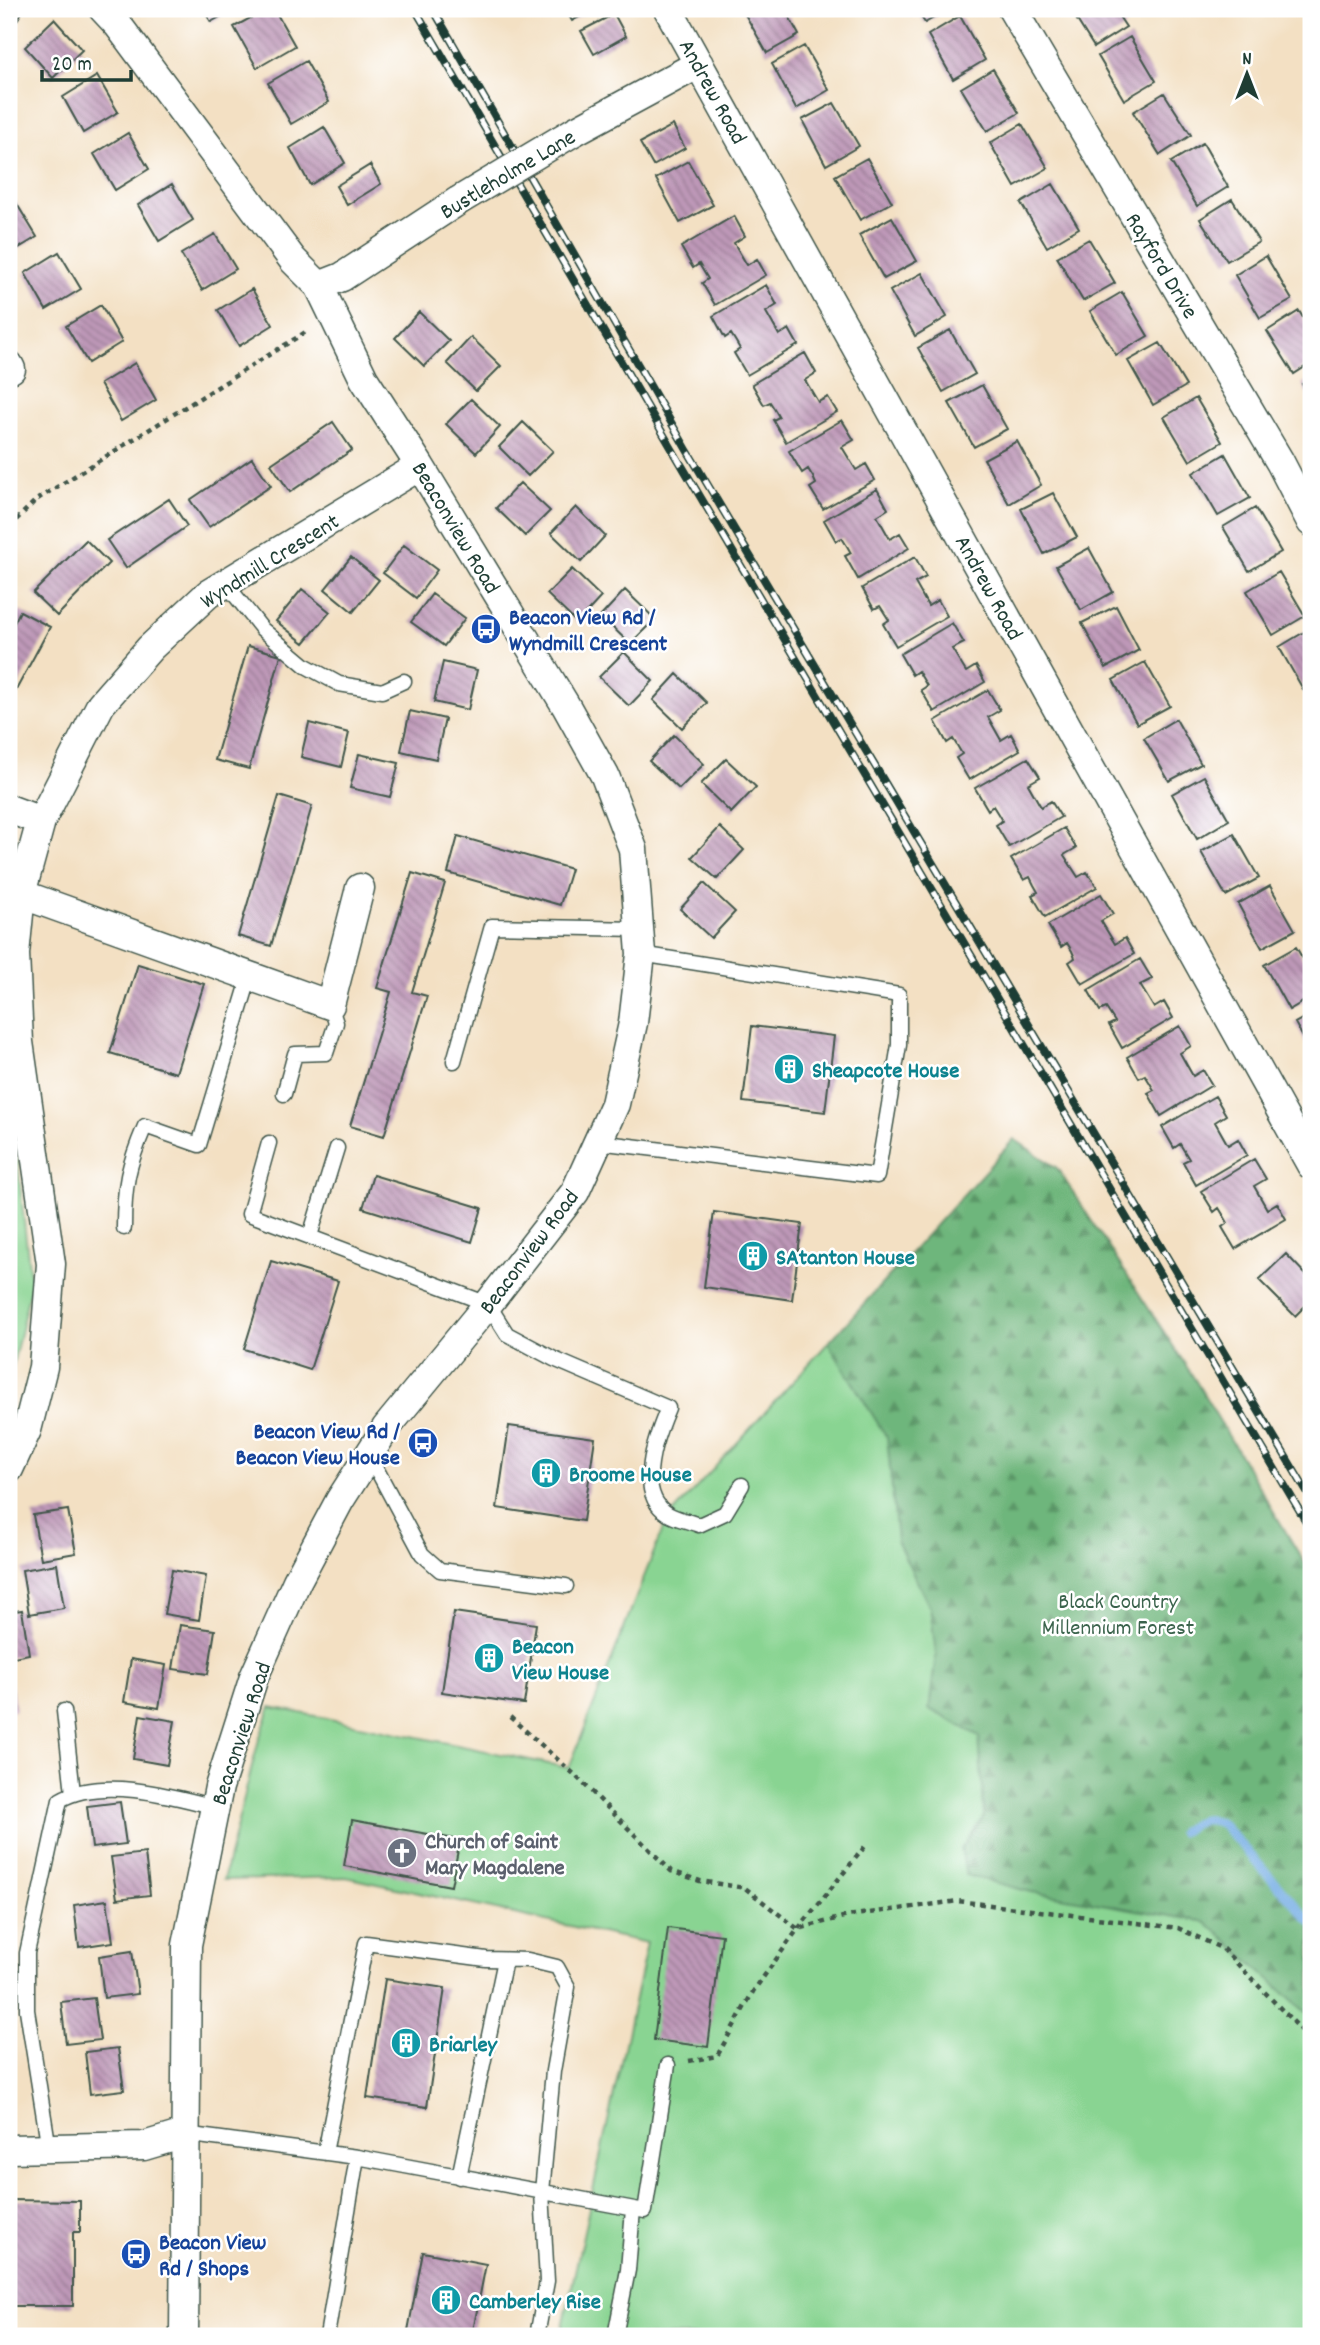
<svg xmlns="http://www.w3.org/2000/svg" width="1320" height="2345" font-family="Dekko,sans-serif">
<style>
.forest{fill:url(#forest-firs);stroke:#467a58;stroke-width:2}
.park{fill:#89d492;stroke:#548863;stroke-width:2}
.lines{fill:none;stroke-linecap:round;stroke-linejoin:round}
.stream{stroke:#74ade4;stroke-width:9}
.building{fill:url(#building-back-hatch)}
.service-casing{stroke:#3f5549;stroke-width:17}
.minor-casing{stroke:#3f5549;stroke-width:31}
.path{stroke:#3f5549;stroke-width:4.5;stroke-dasharray:5 5;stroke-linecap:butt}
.service{stroke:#fff;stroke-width:14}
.minor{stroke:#fff;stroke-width:28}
.rail-casing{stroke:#1f3d34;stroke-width:8}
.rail{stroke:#fff;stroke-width:5;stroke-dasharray:16;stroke-linecap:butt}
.minor-bridge-casing{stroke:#3f5549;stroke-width:31;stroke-linecap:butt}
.minor-bridge{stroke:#fff;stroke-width:28}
.labels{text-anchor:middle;stroke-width:5;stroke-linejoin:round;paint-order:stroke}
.street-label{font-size:23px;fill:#1f3d34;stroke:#fff}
.transit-label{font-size:23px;font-weight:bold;fill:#164399;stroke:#fff;text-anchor:start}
.culture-label{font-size:23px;font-weight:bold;fill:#0d838f;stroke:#fff;text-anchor:start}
.park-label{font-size:23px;fill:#3a634c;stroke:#fff}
.worship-label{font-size:23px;font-weight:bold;fill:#5b616d;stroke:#fff;text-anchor:start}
</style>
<defs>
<pattern id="forest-firs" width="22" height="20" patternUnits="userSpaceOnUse" patternTransform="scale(1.75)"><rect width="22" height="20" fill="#6eb67c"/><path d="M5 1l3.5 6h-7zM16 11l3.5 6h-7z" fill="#5a9566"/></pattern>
<pattern id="building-back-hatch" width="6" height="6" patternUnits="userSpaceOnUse" patternTransform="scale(1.75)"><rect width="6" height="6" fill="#be98b8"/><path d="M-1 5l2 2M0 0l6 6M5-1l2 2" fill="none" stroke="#9a7d96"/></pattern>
</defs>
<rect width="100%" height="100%" fill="#fff"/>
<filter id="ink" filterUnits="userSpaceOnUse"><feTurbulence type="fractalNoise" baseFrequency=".0143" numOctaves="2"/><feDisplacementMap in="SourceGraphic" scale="14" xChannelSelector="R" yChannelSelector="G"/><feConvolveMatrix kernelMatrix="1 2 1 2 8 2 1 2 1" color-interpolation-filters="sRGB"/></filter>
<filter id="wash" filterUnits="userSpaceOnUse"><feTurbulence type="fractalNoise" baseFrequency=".00686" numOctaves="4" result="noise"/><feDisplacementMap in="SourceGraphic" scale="28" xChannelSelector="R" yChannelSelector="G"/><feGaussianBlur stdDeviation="1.57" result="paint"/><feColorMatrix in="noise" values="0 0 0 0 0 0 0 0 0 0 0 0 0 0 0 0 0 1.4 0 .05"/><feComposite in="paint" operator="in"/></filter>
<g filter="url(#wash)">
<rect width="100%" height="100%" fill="#f3e0c3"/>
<!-- forest -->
<path class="forest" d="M1014,1139l43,29 137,210 117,196v443l-105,-95 -175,-30 -65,-17 -5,-26 23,-33 -5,-80 -50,-27 7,-55 -6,-46 -33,-67 -10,-103 -59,-95z"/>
<!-- park -->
<path class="park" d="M9,1085l22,200 -22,97z
M828,1343l59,95 10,103 33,67 6,46 -7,55 50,27 5,80 -23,33 5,26 65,17 175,30 105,95v319h-750l86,-393 -301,-66 -123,3 36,-141 12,-32 298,61 97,-247z"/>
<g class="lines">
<!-- stream -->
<path class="stream" d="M1181,1832c17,-11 22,-17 41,-8l89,98"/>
</g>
<g id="blocks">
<!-- building -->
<path class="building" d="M9,9h15l-15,24z
M203,9h31l-23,13z
M267,9h7l21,37 -38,22 -23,-41z
M565,9h29l-22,12z
M742,9h43l14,26 -32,18z
M916,9h33l-24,14z
M1070,9h44l12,18 -32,20z
M614,14l12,22 -32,18 -13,-23z
M960,16l25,44 -32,19 -25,-44z
M54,19l28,31 -29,28 -28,-31z
M1130,37l26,44 -32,19 -26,-44z
M804,46l25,44 -33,19 -24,-45z
M306,61l23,41 -38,22 -23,-41z
M993,69l26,44 -32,18 -26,-43z
M97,76l21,36 -35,21 -20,-36z
M1164,93l27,42 -31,20 -27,-43z
M834,103l25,43 -33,19 -24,-45z
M1022,124l26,44 -33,19 -25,-44z
M673,125l12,23 -32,18 -13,-23z
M324,127l21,36 -35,22 -20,-37z
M128,133l21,36 -34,21 -21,-36z
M1203,143l25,44 -31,19 -26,-44z
M867,158l25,44 -32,18 -25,-44z
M688,161l25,44 -33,18 -24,-44z
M370,165l11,19 -34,21 -11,-19z
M172,184l21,36 -34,21 -21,-36z
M1053,184l26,44 -32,19 -26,-44z
M1232,199l27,43 -32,19 -27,-42z
M15,201l22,36 -28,17v-49z
M734,216l11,20 -11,7 13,22 10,-6 9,16 -51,30 -13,-22 6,-4 -9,-15 -6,4 -12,-21z
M892,217l25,44 -33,18 -25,-44z
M215,234l21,35 -34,21 -21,-36z
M1089,239l26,44 -32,18 -26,-44z
M59,252l22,37 -35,21 -21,-37z
M1266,256l26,44 -32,18 -25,-43z
M922,273l25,44 -32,19 -25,-45z
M766,285l11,20 -11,7 13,23 10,-6 9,16 -51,30 -13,-22 6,-4 -4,-7 -5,-8 -6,4 -12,-22z
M252,289l21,36 -34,21 -21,-36z
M1122,292l26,44 -32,19 -26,-44z
M101,305l21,37 -34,21 -22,-37z
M1299,311l12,20v32l-17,11 -27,-43z
M419,312l30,29 -25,25 -29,-28z
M950,330l25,44 -32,18 -25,-44z
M471,337l30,29 -25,25 -29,-28z
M1160,343l26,43 -33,19 -25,-44z
M805,353l11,20 -11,7 13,22 10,-5 9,15 -51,30 -13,-22 6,-3 -4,-7 -5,-8 -6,3 -12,-21z
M135,363l21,37 -35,21 -21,-37z
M1311,379v23l-9,-18z
M982,385l25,44 -33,18 -25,-44z
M1196,398l26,44 -32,19 -26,-44z
M471,399l29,28 -24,26 -30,-29z
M842,420l12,20 -12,7 14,23 10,-6 9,16 -52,29 -13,-21 6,-4 -3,-7 -5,-8 -6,4 -13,-22z
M333,422l19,28 -62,42 -19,-28z
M523,422l30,29 -25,25 -29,-29z
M1017,441l24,44 -32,19 -25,-45z
M1225,454l25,44 -32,18 -25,-43z
M252,458l19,28 -62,41 -19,-27z
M520,483l30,28 -25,25 -29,-28z
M877,489l11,20 -11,7 13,23 10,-6 9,15 -51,31 -13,-23 6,-3 -4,-7 -5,-8 -6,3 -12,-21z
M1053,493l24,44 -33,17 -23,-45z
M169,499l18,27 -61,42 -19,-28z
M576,507l29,29 -24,26 -30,-29z
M1255,508l26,44 -32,19 -26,-44z
M86,540l23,23 -52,53 -24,-23z
M404,545l33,25 -21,28 -33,-25z
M1089,548l24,44 -32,18 -25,-44z
M351,557l28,23 -26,32 -28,-23z
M915,557l11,20 -11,6 13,23 10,-6 9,16 -51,30 -13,-22 6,-4 -9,-14 -6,3 -12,-21z
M572,569l29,28 -24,26 -30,-29z
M1279,572l26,44 -32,19 -26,-44z
M302,589l28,23 -26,31 -28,-22z
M625,590l30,29 -25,25 -29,-28z
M432,594l33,24 -21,28 -33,-24z
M1116,606l23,44 -33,18 -24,-45z
M20,611l30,16 -35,65 -6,-3v-56z
M952,623l12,20 -12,6 14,23 10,-6 9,16 -51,30 -13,-22 6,-4 -9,-15 -6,4 -12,-21z
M1311,628v59l-7,4 -25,-44z
M248,646l33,9 -32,114 -34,-9z
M624,652l29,29 -24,25 -30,-29z
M443,662l34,8 -9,40 -34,-8z
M1145,662l25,44 -33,18 -24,-44z
M677,674l30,29 -25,25 -29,-28z
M988,690l12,20 -12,7 13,23 10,-6 9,16 -51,30 -13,-22 6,-4 -4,-7 -5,-8 -6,4 -12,-22z
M410,711l35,8 -9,40 -35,-8z
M1176,719l25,45 -32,17 -25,-43z
M309,723l40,10 -8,34 -40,-10z
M674,735l30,29 -25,25 -30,-28z
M359,754l40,9 -9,34 -40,-9z
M1028,758l12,19 -12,7 13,23 10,-6 10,16 -52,30 -13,-22 6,-4 -4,-7 -5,-8 -5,4 -13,-22z
M726,759l30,28 -25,26 -30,-29z
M1204,776l25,44 -32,19 -25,-45z
M279,796l33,10 -41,140 -33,-10z
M720,827l24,23 -27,29 -25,-22z
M1064,828l12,20 -12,7 14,22 9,-5 10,15 -52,30 -13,-22 6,-3 -4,-7 -4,-8 -6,3 -13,-21z
M1234,834l25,44 -33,18 -25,-44z
M458,836l113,33 -11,36 -112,-32z
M412,873l33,10 -33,109 15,4 -43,140 -34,-10 41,-134 -14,-4z
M704,883l31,29 -24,26 -31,-29z
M1270,886l25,44 -33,18 -24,-44z
M1101,894l12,20 -12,7 14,23 10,-6 9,16 -52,30 -13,-22 6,-4 -3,-7 -5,-8 -6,4 -13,-22z
M1296,947l15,26v24l-22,13 -25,-45z
M1140,959l12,20 -12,6 14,23 10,-6 9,16 -51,30 -13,-23 6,-3 -9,-14 -6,3 -12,-21z
M138,964l66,20 -28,89 -66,-20z
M1311,1014v38l-16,-29z
M752,1026l82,10 -9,76 -82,-10z
M1180,1026l11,20 -11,7 13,23 10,-6 9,15 -51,31 -13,-23 6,-3 -4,-7 -5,-8 -6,3 -12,-21z
M1215,1096l11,19 -11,7 13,23 10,-6 9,16 -51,30 -13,-23 6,-3 -9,-15 -6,4 -12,-21z
M1254,1159l12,20 -12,7 13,23 10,-6 9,16 -51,30 -13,-22 6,-4 -4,-7 -5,-8 -5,4 -13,-21z
M373,1175l109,33 -10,34 -109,-34z
M714,1212l88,12 -10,76 -88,-13z
M1286,1254l25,26v20l-16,16 -36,-36z
M271,1261l67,20 -28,89 -66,-21z
M509,1426l86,12 -12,83 -86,-13z
M68,1510l8,43 -35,6 -8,-44z
M57,1564l7,44 -35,6 -7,-44z
M172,1570l34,6 -7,44 -35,-6z
M22,1610l7,44 -20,4v-46z
M454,1612l82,12 -12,80 -82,-12z
M180,1625l35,5 -7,44 -35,-5z
M131,1659l35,6 -7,43 -35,-6z
M9,1673l7,37 -7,2z
M140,1715l35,6 -8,44 -34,-6z
M120,1802l6,42 -34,4 -5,-42z
M352,1820l108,20 -9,46 -107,-20z
M145,1853l5,42 -33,4 -6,-42z
M107,1900l6,42 -34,5 -5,-42z
M668,1928l54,7 -14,112 -54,-7z
M132,1951l6,43 -34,4 -5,-42z
M385,1979l60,9 -18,119 -60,-9z
M94,1998l6,42 -34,4 -5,-42z
M118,2048l6,42 -34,4 -5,-42z
M9,2200l71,1v31h-7v74h-60v30h-4z
M423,2252l63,12 -14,72h-65z"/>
</g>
</g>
<g filter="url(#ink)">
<use href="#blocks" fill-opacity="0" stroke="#3f5549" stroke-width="2"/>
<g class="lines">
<!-- service casing -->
<g class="service-casing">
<path id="service" d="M226,584l36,45 44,37 33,18 43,7 22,-10
M454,1061l38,-135 147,3
M284,1094l11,-40 31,-1 10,-30 -6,-18
M598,1142l279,34 22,-131v-50l-258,-41
M269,1143l-20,71 239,90 19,30 47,25 114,49c-12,28 -34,85 0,106 8,5 21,7 31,11l26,-12 17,-28
M124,1228c0,-44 4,-62 21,-102l54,19 51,-169
M310,1236l27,-88
M369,1455l53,99 18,16 126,16
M64,1711l9,82
M184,2134l173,23 288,54 23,-146
M49,2149l-22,-139v-57l33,-153c40,-24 113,-4 155,7
M325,2153l41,-210 120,16 42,1 29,7 11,20 -15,84 -11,121 5,89 -10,55
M459,2177l46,-217
M327,2336l30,-179
M615,2336l13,-66 5,-61"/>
</g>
<!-- minor casing -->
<g class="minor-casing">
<path id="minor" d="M103,9l15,16 175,235 26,26 45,93 56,87 146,240 39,70 28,73 8,105 -8,69 -18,81 -40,88 -87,112 -102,124 -46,72 -43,81 -43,96 -35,110 -32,158 -3,391
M668,9l643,1156
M1012,9l268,453 31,60
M575,131l124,-67
M319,286l23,-9 116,-76
M9,365l2,4
M9,809l32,12
M21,894l309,111 30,-117
M9,1469l18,-39 16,-63 8,-103 -32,-222 -4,-88 6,-60 20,-73 60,-117 49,-56 58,-54 212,-128
M9,2149l135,-3 40,-12"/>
</g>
<!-- path -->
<path class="path" d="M9,527l27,-27 273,-170
M510,1717l64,57 97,97 29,10 45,7 53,41 49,-13 111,-15 220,27 45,21 88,91
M689,2061l28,-5 37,-66 44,-61 69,-85"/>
<!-- service -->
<use href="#service" class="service"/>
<!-- minor -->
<use href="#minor" class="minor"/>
<!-- rail casing -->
<g class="rail-casing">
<path id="rail" d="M415,9l260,445 636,1076
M433,9l254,441 624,1049"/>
</g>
<!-- rail -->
<use href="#rail" class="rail"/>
<!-- minor-bridge casing -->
<g class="minor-bridge-casing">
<path id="minor-bridge" d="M458,201l117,-70"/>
</g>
<!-- minor-bridge -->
<use href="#minor-bridge" class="minor-bridge"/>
</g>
</g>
<!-- icons -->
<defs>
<g id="bus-disc" transform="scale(1.575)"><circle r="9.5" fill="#1a4fb4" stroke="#fff"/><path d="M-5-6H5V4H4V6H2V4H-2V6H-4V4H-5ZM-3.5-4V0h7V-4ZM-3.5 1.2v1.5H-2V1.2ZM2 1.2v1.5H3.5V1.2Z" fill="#fff"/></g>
<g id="building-disc" transform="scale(1.575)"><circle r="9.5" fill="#0f9aa8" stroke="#fff"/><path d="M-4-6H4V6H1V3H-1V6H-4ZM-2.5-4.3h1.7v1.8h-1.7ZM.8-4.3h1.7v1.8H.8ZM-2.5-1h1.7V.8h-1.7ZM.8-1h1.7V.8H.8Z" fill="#fff"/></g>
<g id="church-disc" transform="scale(1.575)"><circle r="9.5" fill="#6b7280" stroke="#fff"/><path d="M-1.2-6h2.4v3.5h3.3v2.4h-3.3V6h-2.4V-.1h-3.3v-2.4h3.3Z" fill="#fff"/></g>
</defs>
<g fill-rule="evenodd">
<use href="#bus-disc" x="486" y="629"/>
<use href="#building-disc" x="789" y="1069"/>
<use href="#building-disc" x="753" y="1256"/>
<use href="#bus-disc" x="423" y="1443"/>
<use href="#building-disc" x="546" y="1473"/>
<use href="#building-disc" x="489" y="1658"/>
<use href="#church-disc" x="402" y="1853"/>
<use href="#building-disc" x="406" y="2043"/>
<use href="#bus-disc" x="136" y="2254"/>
<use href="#building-disc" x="446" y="2300"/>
</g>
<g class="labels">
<!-- street labels -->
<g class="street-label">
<text transform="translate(714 91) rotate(61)" y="8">Andrew Road</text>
<text transform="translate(507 173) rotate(-31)" y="8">Bustleholme Lane</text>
<text transform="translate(1163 265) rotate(59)" y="8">Rayford Drive</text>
<text transform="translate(457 527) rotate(59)" y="8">Beaconview Road</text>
<text transform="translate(269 560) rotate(-32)" y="8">Wyndmill Crescent</text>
<text transform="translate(990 587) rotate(61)" y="8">Andrew Road</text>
<text transform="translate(528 1251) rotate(-53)" y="8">Beaconview Road</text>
<text transform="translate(240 1733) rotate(-72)" y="8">Beaconview Road</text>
</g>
<!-- transit labels -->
<g class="transit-label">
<text x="509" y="624">Beacon View Rd /<tspan x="509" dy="26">Wyndmill Crescent</tspan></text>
<text x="400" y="1438" text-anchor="end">Beacon View Rd /<tspan x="400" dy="26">Beacon View House</tspan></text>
<text x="159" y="2249">Beacon View<tspan x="159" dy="26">Rd / Shops</tspan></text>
</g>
<!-- culture labels -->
<g class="culture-label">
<text x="812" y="1077">Sheapcote House</text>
<text x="776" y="1264">SAtanton House</text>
<text x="569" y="1481">Broome House</text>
<text x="512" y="1653">Beacon<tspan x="512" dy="26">View House</tspan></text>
<text x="429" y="2051">Briarley</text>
<text x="469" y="2308">Camberley Rise</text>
</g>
<!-- park labels -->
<g class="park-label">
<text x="1118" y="1608">Black Country<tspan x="1118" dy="26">Millennium Forest</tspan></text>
</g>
<!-- worship labels -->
<g class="worship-label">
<text x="425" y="1848">Church of Saint<tspan x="425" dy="26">Mary Magdalene</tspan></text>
</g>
</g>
<!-- margin -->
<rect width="1320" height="2345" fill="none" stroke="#fff" stroke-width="35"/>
<!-- north arrow -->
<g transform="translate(1247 74)" stroke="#ffffff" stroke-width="5" paint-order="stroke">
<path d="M0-5L12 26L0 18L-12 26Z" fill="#1f3d34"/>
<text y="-10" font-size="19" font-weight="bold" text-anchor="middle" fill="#1f3d34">N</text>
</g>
<!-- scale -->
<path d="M42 70v10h89v-10" fill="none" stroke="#1f3d34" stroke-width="3.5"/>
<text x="52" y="70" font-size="21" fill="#1f3d34" stroke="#ffffff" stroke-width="5" paint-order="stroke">20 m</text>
</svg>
